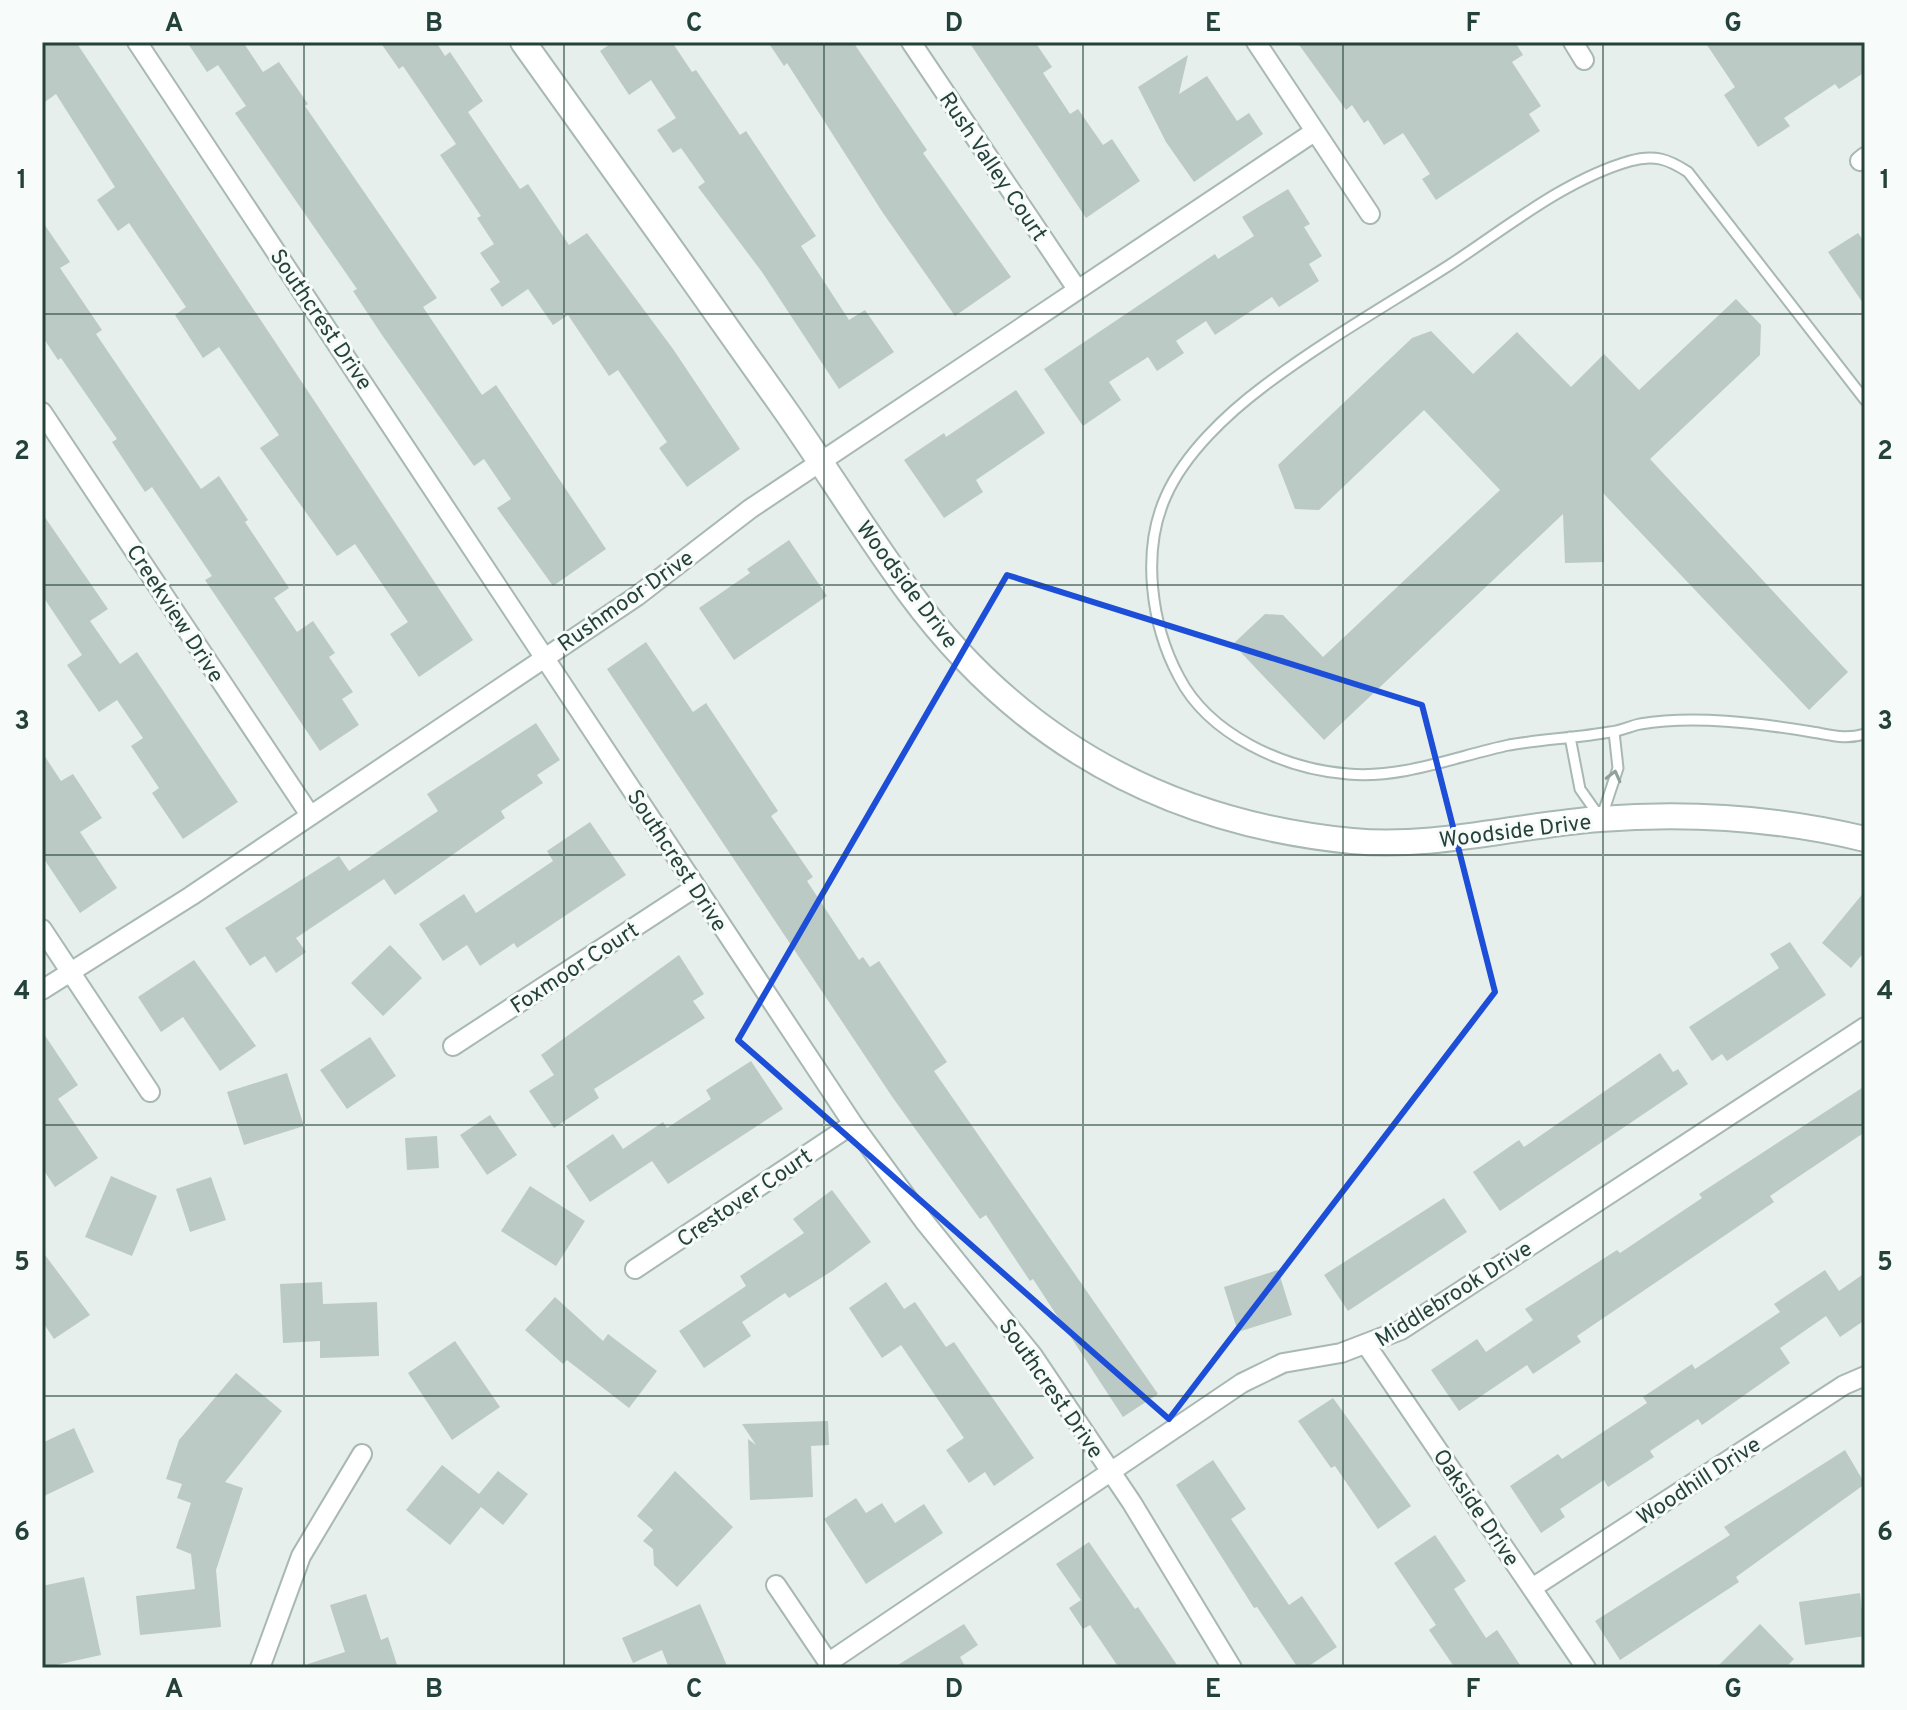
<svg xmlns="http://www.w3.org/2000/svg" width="1907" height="1710" font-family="Overpass,sans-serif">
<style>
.building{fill:#bbcac4}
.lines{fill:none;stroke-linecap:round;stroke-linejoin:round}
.service-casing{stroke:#a8b8b2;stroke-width:13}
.minor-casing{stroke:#a8b8b2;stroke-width:22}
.tertiary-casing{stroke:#a8b8b2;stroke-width:28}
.service{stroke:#fff;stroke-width:9}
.minor{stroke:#fff;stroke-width:18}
.tertiary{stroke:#fff;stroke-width:24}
.oneway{stroke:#92a09c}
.marked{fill:none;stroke:#1d4ed8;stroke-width:6;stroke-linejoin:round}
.grid{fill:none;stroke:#24423a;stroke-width:2;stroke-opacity:0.55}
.labels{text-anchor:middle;stroke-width:6;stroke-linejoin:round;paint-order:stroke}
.street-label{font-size:22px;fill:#24423a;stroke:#f7fbf9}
.neatline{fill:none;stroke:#24423a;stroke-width:3}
.grid-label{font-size:26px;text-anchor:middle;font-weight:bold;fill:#24423a}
</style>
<rect width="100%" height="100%" fill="#e6efeb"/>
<!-- building -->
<path class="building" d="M42,42h34l397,598 -54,37 -29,-43 18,-12 -53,-78 -18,12 -77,-108 19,-13 -60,-88 -16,11 -28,-43 11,-8 -57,-84 -11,8 -21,-31 18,-13 -59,-93 -14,10z
M187,42h56l20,30 16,-10 29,42 -3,2 132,192 -14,9 59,88 14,-10 110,164 -53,37 -56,-78 14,-9 -27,-40 -10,7 -92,-131 -29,-44 4,-2 -122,-176 11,-7 -28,-41 -11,7z
M380,42h56l9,14 5,-4 33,49 -15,11 52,77 8,-5 41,61 18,-12 86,116 67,100 -53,38 -28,-39 8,-6 -49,-72 -9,6 -41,-61 -15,10 -25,-36 -26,18 -12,-18 10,-7 -20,-29 14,-9 -17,-26 4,-2 -41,-61 16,-11 -53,-78 -4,3z
M613,42h59l20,30 4,-2 44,65 6,-4 70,105 -15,10 48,74 16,-10 29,42 -55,37 -77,-117 -64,-85 7,-5 -24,-34 -8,5 -16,-23 19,-12 -25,-38 -22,15 -29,-44z
M768,42h85l74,108 -4,3 88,124 -56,39 -72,-103 -96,-150 -3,3z
M969,42h66l17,25 -9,6 27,41 8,-5 25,36 9,-6 28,42 -54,37z
M1297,42h218l8,13 -11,7 29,44 -12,8 11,17 -104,69 -14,-21 8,-5 -27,-41 -19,12 -16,-25 -4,3 -12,-18 -6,5z
M1705,42h154l6,9v21l-26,17 -4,-5 -51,34 6,8 -32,21 -34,-52 11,-8z
M1188,55l-9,39 28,-18 30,45 12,-8 14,21 -69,48 -28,-40 -28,-55z
M1288,189l22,35 -6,3 18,29 -13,8 10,17 -40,26 -7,-10 -57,38 -9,-14 -30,20 8,12 -27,18 -9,-14 -39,25 12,18 -38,26 -39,-57 171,-115 3,5 36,-23 -12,-19z
M42,221l28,41 -10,6 42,62 -6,4 105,155 18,-13 29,44 -3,2 44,66 -15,10 23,34 16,-11 22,32 -6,4 24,35 -11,7 17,26 -39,26 -115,-171 7,-4 -60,-89 -7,5 -33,-50 5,-3 -56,-81 -3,2 -16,-24z
M1858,233l7,10v63l-37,-54z
M1736,299l25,26 -1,30 -110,104 198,213 -39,38 -206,-217 1,69 -39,1 -2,-49 -239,226 -91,-96 32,-30 18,1 40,42 177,-167 -76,-80 -105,100 -24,-1 -17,-44 134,-127 19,-7 42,43 44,-42 54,55 33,-33 35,36z
M1016,390l29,43 -69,47 7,12 -39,26 -40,-58 40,-27 2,4z
M42,513l66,96 -18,12 30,43 17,-12 101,150 -55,37 -31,-46 7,-5 -28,-42 12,-8 -26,-38 -18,12 -32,-47 15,-10 -40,-60z
M789,540l38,56 -93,64 -35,-52 51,-35 -3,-4z
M646,642l47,70 13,-9 72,108 -7,5 42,61 -6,4 52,79 4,-3 7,10 9,-6 68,101 -13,9 224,323 -35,23 -90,-138 -3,2 -44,-66 -6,4 -87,-121 -286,-429z
M536,723l24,37 -23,15 6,8 -42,28 4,7 -110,77 -11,-16 -88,59 10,14 -30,21 -11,-17 -15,10 -25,-38 114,-72 10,15 89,-60 -11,-17z
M42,752l19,29 12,-7 29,44 -22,14 37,56 -37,25 -38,-57z
M590,822l36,53 -109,73 -3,-5 -34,23 -13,-21 -24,16 -24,-37 45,-30 12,19 77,-52 -6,-10z
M1865,891v60l-14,17 -29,-25z
M1790,942l36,53 -99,66 -5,-7 -10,7 -23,-34 90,-59 -9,-14z
M390,945l32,33 -39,38 -32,-33z
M679,955l25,39 -11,7 12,17 -111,71 5,9 -45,30 -25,-37 25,-16 -13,-20z
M194,960l62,86 -36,25 -37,-54 -22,15 -23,-35z
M42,1031l36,54 -20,14 40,59 -43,29 -13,-19z
M370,1037l26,39 -49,33 -27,-39z
M1660,1053l13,19 5,-3 10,15 -188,127 -27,-39 46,-32 5,7z
M751,1061l32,48 -115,75 -16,-23 -62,41 -24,-36 47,-32 10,15 40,-27 4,6 44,-29 -5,-9z
M287,1073l17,53 -60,19 -17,-53z
M1865,1086v46l-95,64 4,6 -197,134 4,6 -48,32 -6,-9 -68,46 -28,-41 46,-31 9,13 47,-32 -8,-11 92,-59 3,3 82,-55 -3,-4z
M490,1115l27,40 -30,20 -27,-40z
M437,1136l2,32 -32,2 -2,-32z
M111,1176l46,20 -25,60 -47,-19z
M211,1177l15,43 -36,12 -14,-43z
M530,1186l55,35 -29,45 -55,-35z
M832,1190l39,52 -39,29 -43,27 -4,-5 -43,29 9,14 -47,32 -25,-37 67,-45 -6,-10 64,-43 -11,-14z
M1444,1198l23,34 -119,79 -24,-36z
M42,1251l48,64 -36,24 -12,-18z
M1278,1270l14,45 -54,17 -14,-45z
M1825,1270l14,21 26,-18v47l-25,17 -14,-21 -46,32 10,15 -88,62 -4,-6 -48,32 4,6 -46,30 -4,-7 -44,29 5,8 -24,16 -31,-47 48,-32 4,5 85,-56 -4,-6 49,-33 3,5 85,-57 -6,-8z
M322,1282l1,22 54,-2 2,54 -59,2v-17l-37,2 -3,-59z
M886,1282l18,27 11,-7 31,45 8,-5 80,116 -40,28 -9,-14 -16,11 -23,-33 18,-12 -63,-93 -19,13 -33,-50z
M555,1297l48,44 5,-7 49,37 -28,37 -62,-48 -4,4 -38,-34z
M455,1341l45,66 -48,33 -44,-67z
M236,1373l46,38 -57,71 18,6 -27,82 5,57 -81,8 -4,-39 59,-7 -4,-35 -15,-6 15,-45 -14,-5 5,-14 -16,-5 13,-39z
M1333,1398l78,108 -33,23 -43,-63 -4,2 -33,-47z
M828,1421l1,24 -18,1 2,51 -63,3 -2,-61 8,6 -14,-21z
M74,1428l20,44 -52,25v-54z
M1845,1450l20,34 -129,93 3,5 -119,78 -25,-39 135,-86 -6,-8z
M1213,1460l33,49 -15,10 58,86 13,-9 35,51 -31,21h-8l-41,-61 -3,1 -78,-123z
M442,1465l37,29 19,-23 30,23 -25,31 -22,-18 -31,38 -44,-35z
M675,1471l58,56 -56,60 -23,-22 -1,-16 -10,-8 10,-11 -16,-14z
M856,1498l10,15 16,-10 13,20 29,-19 19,29 -77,51 -42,-65z
M1435,1535l31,46 -12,8 32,49 11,-8 25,38h-67l-26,-38 7,-5 -42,-62z
M1089,1542l46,67 3,-2 41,61h-60l-29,-43 -7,4 -14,-21 12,-8 -25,-36z
M84,1577l17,78 -59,13v-82z
M1860,1593l5,43 -60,9 -6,-43z
M366,1594l15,46 7,-3 10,31h-90v-4l37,-12 -15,-47z
M700,1604l28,64h-59l-7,-18 -29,13 -11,-25z
M964,1624l14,21 -18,12 6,11h-73z
M1760,1624l34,35 -9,9h-69z"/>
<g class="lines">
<!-- service casing -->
<g class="service-casing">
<path id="service" d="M1865,400l-177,-228c-20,-13 -34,-18 -58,-11 -66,19 -125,68 -182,105 -61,39 -126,76 -184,120 -36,27 -79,67 -98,110 -25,55 -15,129 13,181 30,58 105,92 169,97 54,5 109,-18 161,-29 34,-6 68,-7 101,-13 11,-1 20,-6 30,-8 54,-9 118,-1 172,8 20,3 32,8 53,2
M1570,737l10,52 19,27
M1602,816l16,-48 -4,-36"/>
</g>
<!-- minor casing -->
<g class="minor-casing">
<path id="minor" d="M137,42l716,1082 71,97 109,135 99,147 100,165
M911,42l166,247
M1256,42l114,172
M1573,42l11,18
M1860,161l5,-4
M42,412l268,403
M42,929l108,163
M42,990l149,-94 446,-300 113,-87 564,-377
M453,1046l243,-159
M635,1269l218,-145
M1367,1346l219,322
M776,1585l56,83
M1532,1588l312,-203 21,-9
M829,1662l413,-279 41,-20 58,-10 60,-23 464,-303
M260,1668l41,-112 61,-102"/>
</g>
<!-- tertiary casing -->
<g class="tertiary-casing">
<path id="tertiary" d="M523,42c87,121 174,243 260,365 43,61 82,125 126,185 110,150 258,231 443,249 83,8 165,-16 248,-22 90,-7 178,-1 265,20"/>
</g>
<!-- service -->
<use href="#service" class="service"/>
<!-- minor -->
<use href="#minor" class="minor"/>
<!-- tertiary -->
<use href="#tertiary" class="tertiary"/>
</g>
<!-- one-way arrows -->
<defs><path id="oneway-chevron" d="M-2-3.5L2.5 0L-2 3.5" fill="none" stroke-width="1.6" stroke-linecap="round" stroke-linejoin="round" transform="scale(2)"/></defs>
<use class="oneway" href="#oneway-chevron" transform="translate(1614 776) rotate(-76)"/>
<!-- marked area -->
<path class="marked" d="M1007,575l415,130 73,287 -326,427 -431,-379z"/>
<!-- grid -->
<path class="grid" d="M304,42v1626M564,42v1626M824,42v1626M1083,42v1626M1343,42v1626M1603,42v1626M42,314h1823M42,585h1823M42,855h1823M42,1125h1823M42,1396h1823"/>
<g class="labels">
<!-- street labels -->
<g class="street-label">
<text transform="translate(994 166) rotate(56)" y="8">Rush Valley Court</text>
<text transform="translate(322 319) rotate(56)" y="8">Southcrest Drive</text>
<text transform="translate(908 584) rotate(53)" y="8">Woodside Drive</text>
<text transform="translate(625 600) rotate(-35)" y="8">Rushmoor Drive</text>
<text transform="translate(176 613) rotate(57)" y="8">Creekview Drive</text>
<text transform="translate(1515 830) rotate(-7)" y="8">Woodside Drive</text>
<text transform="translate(678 860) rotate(57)" y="8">Southcrest Drive</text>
<text transform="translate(574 967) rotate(-33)" y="8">Foxmoor Court</text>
<text transform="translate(744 1197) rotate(-34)" y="8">Crestover Court</text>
<text transform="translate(1453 1293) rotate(-32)" y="8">Middlebrook Drive</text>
<text transform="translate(1052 1388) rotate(55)" y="8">Southcrest Drive</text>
<text transform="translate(1698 1480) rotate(-33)" y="8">Woodhill Drive</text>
<text transform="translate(1477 1507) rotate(56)" y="8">Oakside Drive</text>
</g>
</g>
<!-- border -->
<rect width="1907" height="1710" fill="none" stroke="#f7fbf9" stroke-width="88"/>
<rect x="44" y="44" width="1819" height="1622" class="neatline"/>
<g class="grid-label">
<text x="174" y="31">A</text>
<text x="434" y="31">B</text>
<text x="694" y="31">C</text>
<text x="954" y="31">D</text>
<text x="1213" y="31">E</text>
<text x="1473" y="31">F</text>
<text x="1733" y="31">G</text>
<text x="22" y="188">1</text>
<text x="1885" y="188">1</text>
<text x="22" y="459">2</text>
<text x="1885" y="459">2</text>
<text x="22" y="729">3</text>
<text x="1885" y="729">3</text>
<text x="22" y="999">4</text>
<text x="1885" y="999">4</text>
<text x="22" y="1270">5</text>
<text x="1885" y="1270">5</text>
<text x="22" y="1540">6</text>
<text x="1885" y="1540">6</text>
<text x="174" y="1697">A</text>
<text x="434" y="1697">B</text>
<text x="694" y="1697">C</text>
<text x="954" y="1697">D</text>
<text x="1213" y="1697">E</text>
<text x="1473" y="1697">F</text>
<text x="1733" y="1697">G</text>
</g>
</svg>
